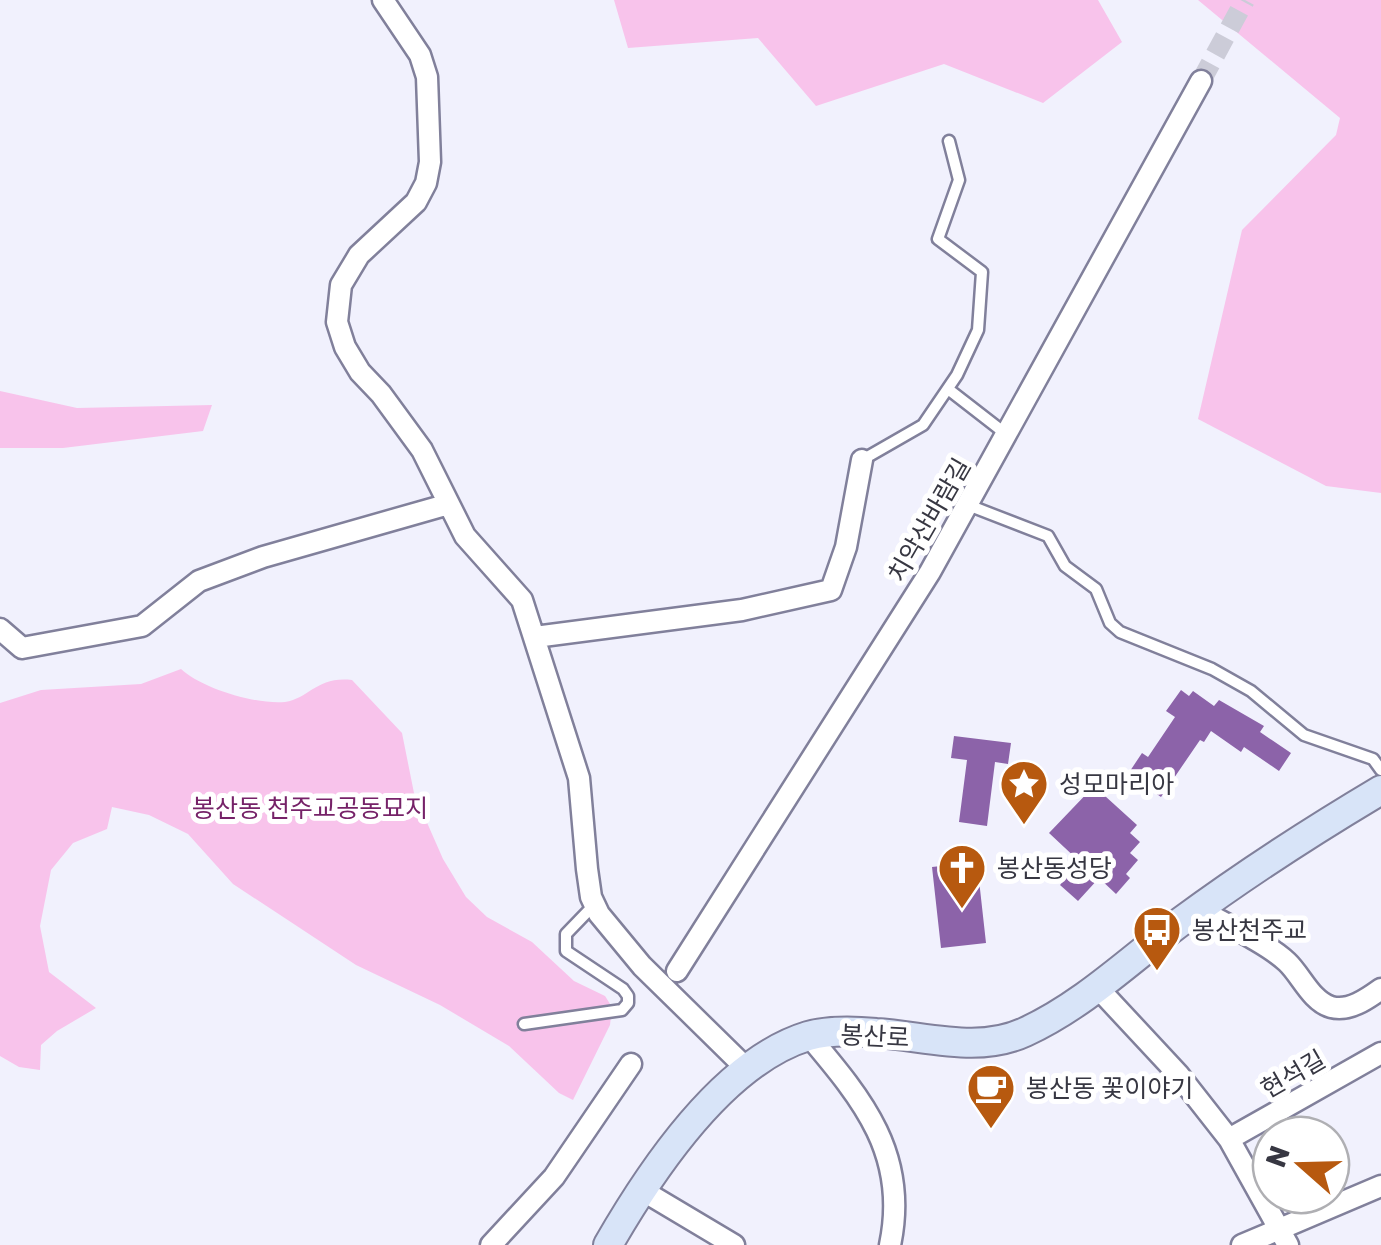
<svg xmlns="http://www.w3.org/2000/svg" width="1381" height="1245" font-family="Rubik,'Noto Sans KR',sans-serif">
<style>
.green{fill:#f8c3eb}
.building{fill:#8c63a9}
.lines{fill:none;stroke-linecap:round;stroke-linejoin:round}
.street-tunnel{stroke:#ccccd8;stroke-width:20;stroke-dasharray:20 10;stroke-linecap:butt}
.lane-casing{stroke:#81809b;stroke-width:15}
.street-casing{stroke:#81809b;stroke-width:25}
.secondary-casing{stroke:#81809b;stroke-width:32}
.lane{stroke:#fff;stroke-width:10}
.street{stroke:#fff;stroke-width:20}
.secondary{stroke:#d8e4f8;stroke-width:28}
.labels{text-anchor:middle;stroke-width:10;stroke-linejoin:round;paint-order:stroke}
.street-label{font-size:25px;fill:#373742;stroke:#fff}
.poi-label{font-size:25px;fill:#373742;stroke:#fff;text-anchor:start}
.park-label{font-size:25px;fill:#762268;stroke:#fff}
</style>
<rect width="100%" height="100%" fill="#f1f1fd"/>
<!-- green -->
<path class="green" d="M614,0h484l24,42 -79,61 -99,-39 -128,42 -58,-68 -130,10z
M1198,0h183v493l-55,-7 -128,-67 44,-189 94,-95 4,-17z
M0,391l77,17 135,-3 -9,26 -140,17h-63z
M181,669c20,19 75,36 104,33 25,-4 32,-26 67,-22l50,53 12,60 29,66 23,38 21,20 45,25 42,39 31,15 7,11 -2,18 -37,75 -14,-7 -50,-47 -69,-41 -84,-40 -123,-81 -45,-50 -39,-19 -37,-8 -5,22 -34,14 -22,27 -11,56 9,46 47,36 -39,23 -16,14 -1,25 -21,-3 -19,-11v-353l41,-13 100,-6z"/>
<!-- building -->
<path class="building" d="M1181,690l8,6 4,-5 21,15 5,-6 45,26 -4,6 31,21 -12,18 -35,-24 -3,5 -30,-21 -7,11 -4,-2 -39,57 -33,-23 14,-21 6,4 27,-40 -9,-6z
M954,736l57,7 -3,21 -13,-2 -8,64 -28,-4 8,-62 -16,-2z
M1094,786l43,39 -7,8 10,9 -10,11 8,7 -12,14 4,4 -14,16 -17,-16 -21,23 -18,-16 20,-23 -31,-29z
M977,862l9,81 -45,5 -9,-81z"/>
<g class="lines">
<!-- street-tunnel -->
<path class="street-tunnel" d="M1201,81l44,-81"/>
<!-- lane casing -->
<g class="lane-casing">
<path id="lane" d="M948,389l58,45
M862,460l61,-35 34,-50 21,-45 4,-58 -44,-33 21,-59 -10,-39
M968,505l80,31 17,30 31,23 14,34 10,9 92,37 39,22 53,44 69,24 8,11
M524,1024l98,-14 6,-7v-7l-5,-7 -57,-38v-17l28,-29"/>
</g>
<!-- street casing -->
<g class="street-casing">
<path id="street" d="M383,0l37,55 7,22 3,85 -4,21 -10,19 -57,53 -18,30 -4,37 8,25 15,25 21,22 41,56 43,86 57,64 57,178 8,91 4,28 8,17 43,52 107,105
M0,629l22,19 120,-22 57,-45 64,-24 186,-53
M535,637l207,-27 89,-20 15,-43 16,-87
M1198,909c25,14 69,34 89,53 14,13 24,39 44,45 18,5 36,-8 50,-18
M677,971l253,-399 271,-491
M1097,987l81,87 51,65 59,106
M809,1036c54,64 100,119 81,209
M1229,1139l152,-86
M640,1189l94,56
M491,1245l63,-68 77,-113
M1242,1245l139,-59"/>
</g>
<!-- secondary casing -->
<g class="secondary-casing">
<path id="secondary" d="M608,1245c42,-73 115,-183 200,-209 21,-6 47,-5 68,-3 49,3 102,21 149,-1 57,-26 105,-72 154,-109 65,-48 133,-92 202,-133"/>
</g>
<!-- lane -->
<use href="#lane" class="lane"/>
<!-- street -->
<use href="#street" class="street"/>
<!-- secondary -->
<use href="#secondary" class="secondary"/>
</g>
<!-- icons -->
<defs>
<g id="sight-pin" transform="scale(2.5)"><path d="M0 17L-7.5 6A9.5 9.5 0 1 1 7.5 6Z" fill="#b7590f" stroke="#fff"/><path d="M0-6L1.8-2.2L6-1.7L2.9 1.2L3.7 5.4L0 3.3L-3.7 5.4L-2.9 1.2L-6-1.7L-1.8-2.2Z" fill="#fff"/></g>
<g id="church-pin" transform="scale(2.5)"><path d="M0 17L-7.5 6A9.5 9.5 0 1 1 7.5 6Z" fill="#b7590f" stroke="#fff"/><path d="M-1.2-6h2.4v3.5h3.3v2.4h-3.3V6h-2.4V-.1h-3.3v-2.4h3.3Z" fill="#fff"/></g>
<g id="bus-pin" transform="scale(2.5)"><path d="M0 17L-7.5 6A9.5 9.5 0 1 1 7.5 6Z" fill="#b7590f" stroke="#fff"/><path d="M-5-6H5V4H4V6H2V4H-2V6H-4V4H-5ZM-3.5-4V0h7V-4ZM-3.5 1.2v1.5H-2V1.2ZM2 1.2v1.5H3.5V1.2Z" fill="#fff"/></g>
<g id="cafe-pin" transform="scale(2.5)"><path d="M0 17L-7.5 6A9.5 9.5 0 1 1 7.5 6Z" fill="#b7590f" stroke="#fff"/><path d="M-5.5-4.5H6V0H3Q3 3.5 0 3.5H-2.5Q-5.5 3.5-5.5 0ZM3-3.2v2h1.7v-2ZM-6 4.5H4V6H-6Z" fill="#fff"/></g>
</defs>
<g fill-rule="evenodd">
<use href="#sight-pin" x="1024" y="784"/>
<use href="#church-pin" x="962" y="868"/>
<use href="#bus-pin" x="1157" y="930"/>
<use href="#cafe-pin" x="991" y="1088"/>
</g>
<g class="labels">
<!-- street labels -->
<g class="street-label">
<text transform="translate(929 520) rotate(-60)" y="9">치악산바람길</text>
<text transform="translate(875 1036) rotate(3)" y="9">봉산로</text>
<text transform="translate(1293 1074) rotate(-30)" y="9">현석길</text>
</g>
<!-- poi labels -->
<g class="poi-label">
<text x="1059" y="793">성모마리아</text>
<text x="997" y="877">봉산동성당</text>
<text x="1192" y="939">봉산천주교</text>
<text x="1026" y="1097">봉산동 꽃이야기</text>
</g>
<!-- park labels -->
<g class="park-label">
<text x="310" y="817">봉산동 천주교공동묘지</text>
</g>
</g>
<!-- north arrow -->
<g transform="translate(1301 1165) rotate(290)"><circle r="48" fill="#ffffff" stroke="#afafb3" stroke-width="2.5"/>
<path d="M0-8L18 38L0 25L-18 38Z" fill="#b7590f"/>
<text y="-15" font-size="28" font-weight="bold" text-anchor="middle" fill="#373742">N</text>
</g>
</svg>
